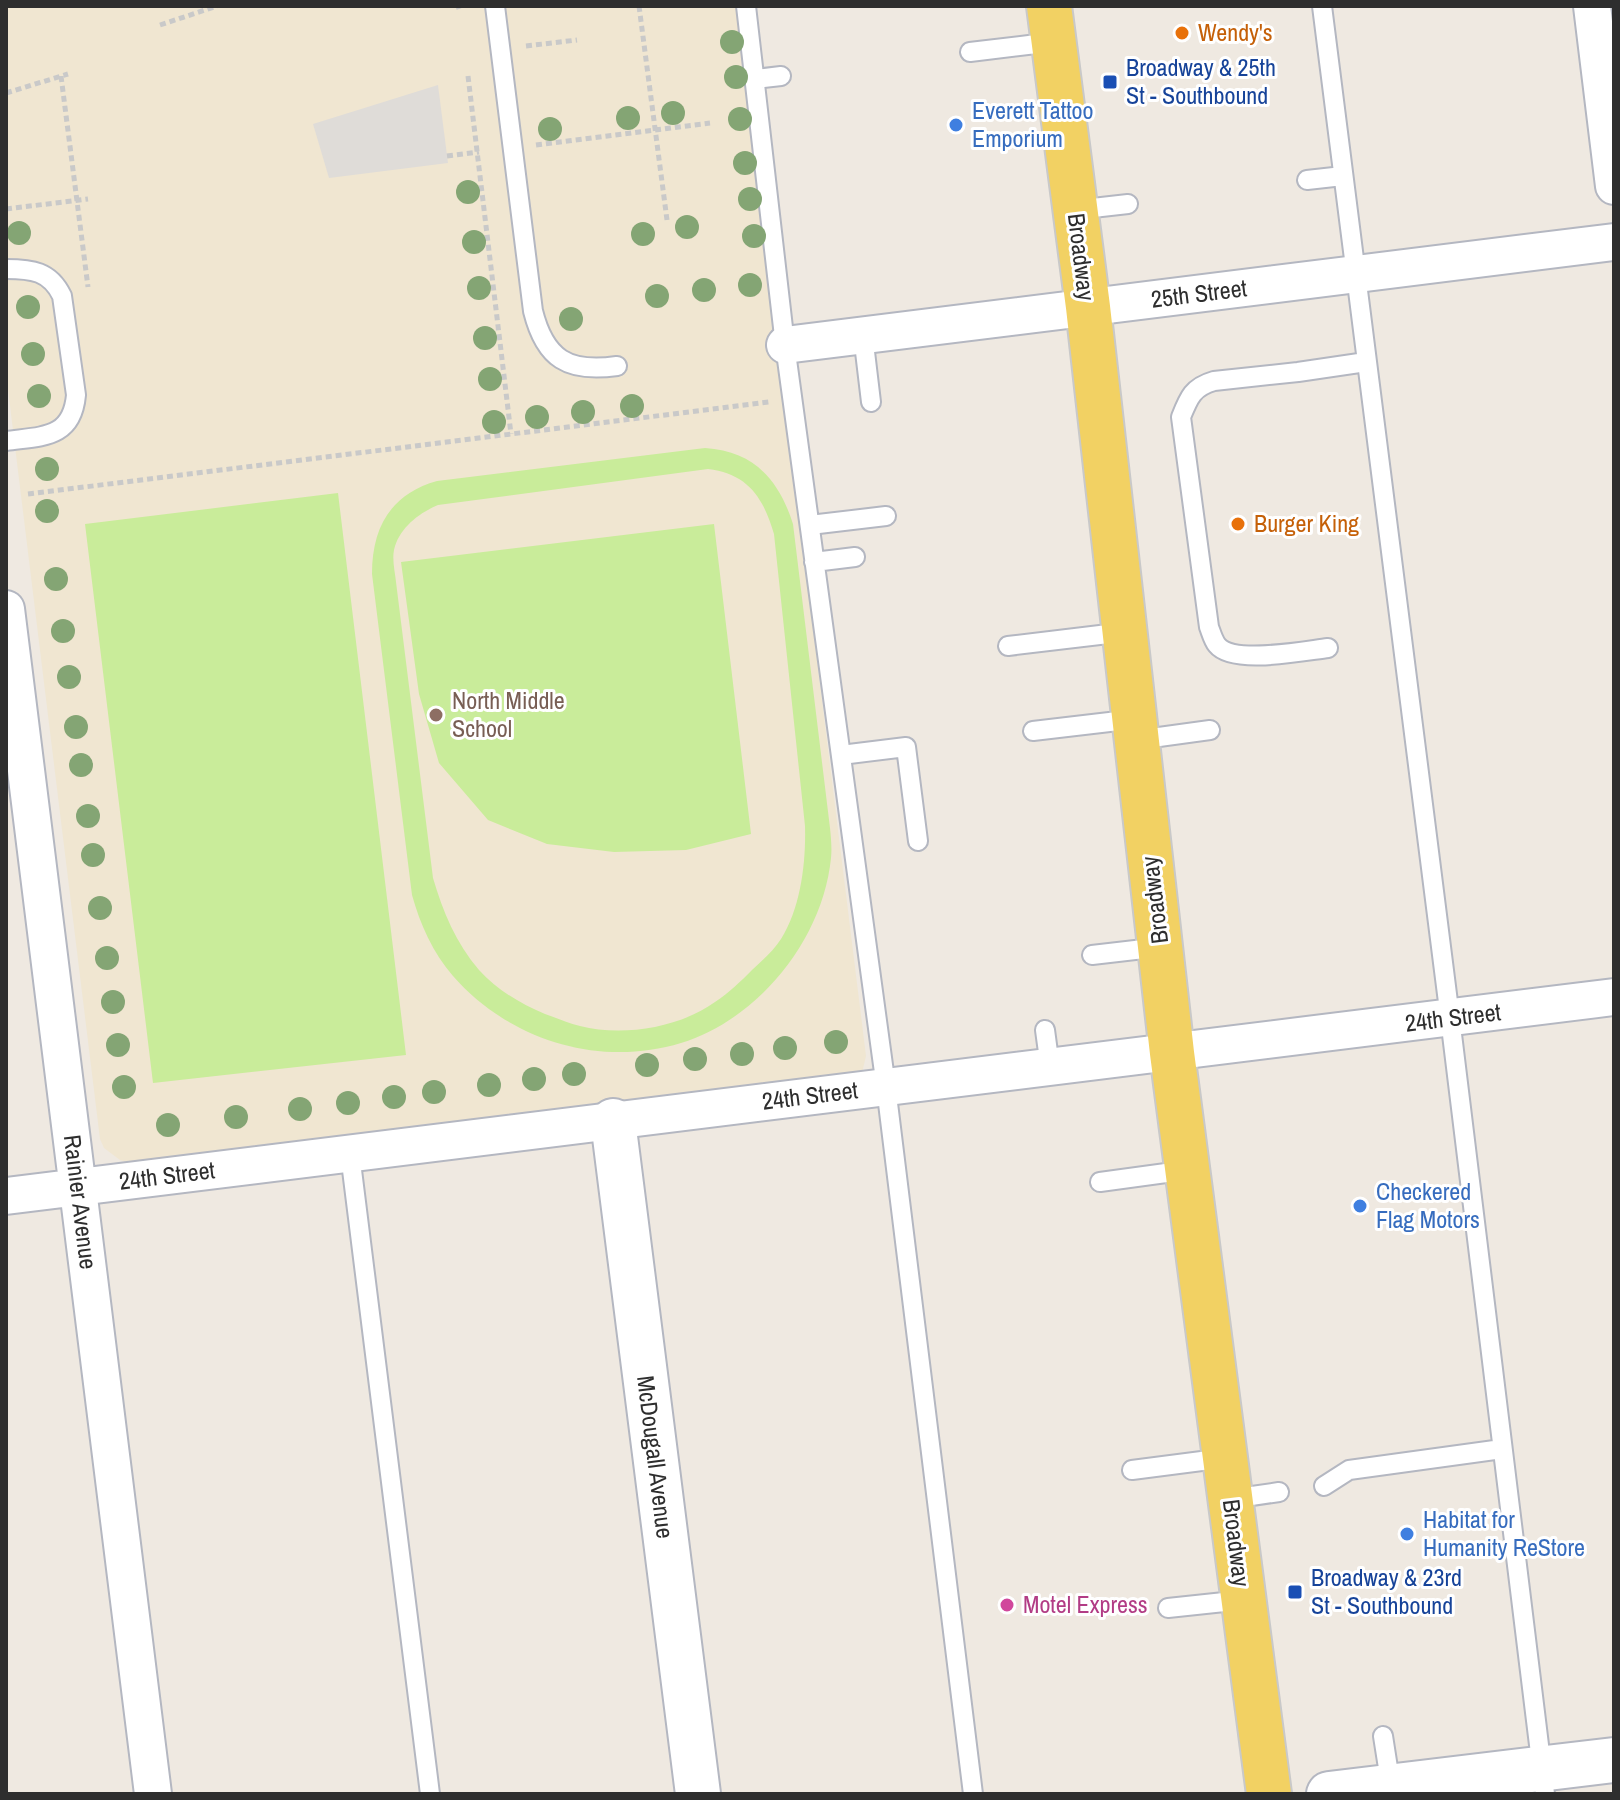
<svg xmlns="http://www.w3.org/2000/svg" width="1620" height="1800" font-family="'Archivo Narrow',sans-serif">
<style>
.education{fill:#f0e6d1}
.pitch{fill:#c9ec9a;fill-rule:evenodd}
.plaza{fill:#dfdcd8}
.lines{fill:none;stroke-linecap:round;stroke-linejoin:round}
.service-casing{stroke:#b4b7c1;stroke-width:22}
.minor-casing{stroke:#b4b7c1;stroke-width:40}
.tertiary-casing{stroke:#b4b7c1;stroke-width:48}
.primary-casing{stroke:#c9c9c9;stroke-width:48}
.path{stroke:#c9c9c9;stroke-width:5;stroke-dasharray:6 4;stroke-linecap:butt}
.service{stroke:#fff;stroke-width:18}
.minor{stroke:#fff;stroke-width:36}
.tertiary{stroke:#fff;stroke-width:44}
.primary{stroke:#f2d163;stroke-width:44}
.tree{fill:#84a574}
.food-dot{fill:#e8710a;stroke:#fff;stroke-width:3}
.transit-dot{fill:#1a4fb4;stroke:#fff;stroke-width:3}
.shop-dot{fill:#3f7fe0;stroke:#fff;stroke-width:3}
.education-dot{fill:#8d6e63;stroke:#fff;stroke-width:3}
.hotel-dot{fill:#d1479c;stroke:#fff;stroke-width:3}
.labels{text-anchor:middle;stroke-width:6;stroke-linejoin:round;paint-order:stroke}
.food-label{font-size:24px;fill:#c56008;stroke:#fff;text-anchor:start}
.transit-label{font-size:24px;fill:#164399;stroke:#fff;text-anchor:start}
.shop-label{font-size:24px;fill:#366cbe;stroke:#fff;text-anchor:start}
.street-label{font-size:24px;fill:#2e2e2e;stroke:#fff}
.education-label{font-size:24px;fill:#785e54;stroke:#fff;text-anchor:start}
.hotel-label{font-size:24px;fill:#b23c85;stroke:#fff;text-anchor:start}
</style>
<rect width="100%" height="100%" fill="#efe9e1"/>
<!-- education -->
<path class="education" d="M6,6h730l130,1050 -4,17 -731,90 -11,-3 -16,-12 -4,-9 -94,-766z"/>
<!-- pitch -->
<path class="pitch" d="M705,448c49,3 74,32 88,76l37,304c1,10 2,20 1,30 -8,81 -72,161 -150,185 -82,25 -172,-3 -228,-67 -20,-23 -33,-52 -41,-81l-40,-321c0,-47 19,-80 65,-93zM708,469c40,5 55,28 66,65l31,292c1,36 -4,81 -24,113 -7,11 -19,22 -29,31 -11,11 -23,23 -37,32 -36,26 -93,35 -135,24 -12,-3 -23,-8 -35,-12 -24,-10 -48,-24 -66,-44 -23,-27 -36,-58 -46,-92l-37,-296c-1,-10 -4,-22 -2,-32 5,-22 25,-37 44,-45z
M338,493l68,562 -253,28 -68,-559z
M714,524l37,310 -65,16 -72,2 -67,-8 -59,-24 -49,-57 -20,-69 -18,-132z"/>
<!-- plaza -->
<path class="plaza" d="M438,85l10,78 -119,15 -16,-54z"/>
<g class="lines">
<!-- service casing -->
<g class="service-casing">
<path id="service" d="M495,6l38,305c12,48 35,62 84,55
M746,6l39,339 101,742 87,707
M1322,6l128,1012 95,776
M970,52l83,-10
M755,79l26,-3
M1307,180l36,-4
M1075,210l53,-6
M6,269c26,0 44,2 56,27l14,99c-4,44 -34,41 -70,46
M863,335l8,67
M810,525l76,-9
M814,562l41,-5
M1008,646l117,-14
M1328,648c-25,3 -95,17 -111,-3 -4,-5 -6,-13 -8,-18l-28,-210c8,-20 12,-30 33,-36l84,-9 68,-10
M1033,731l102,-12
M1137,740l73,-10
M841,755l65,-8 12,94
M1092,955l69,-8
M1045,1030l5,37
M350,1154l80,640
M1100,1182l88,-12
M1132,1470l93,-12
M1324,1486l25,-16 153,-21
M1231,1499l48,-7
M1168,1608l75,-8
M1383,1736l8,51"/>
</g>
<!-- minor casing -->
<g class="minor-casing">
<path id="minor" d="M1592,6l22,180
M785,345l829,-103
M6,609l147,1185
M6,1196l1608,-199"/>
</g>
<!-- tertiary casing -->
<g class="tertiary-casing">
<path id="tertiary" d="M613,1121l85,673
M1329,1794l285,-34"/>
</g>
<!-- primary casing -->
<g class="primary-casing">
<path id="primary" d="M1049,6l39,301 84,746 97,741"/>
</g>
<!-- path -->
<path class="path" d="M458,6l1,3
M639,6l28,214
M160,25l57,-19
M526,46l51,-6
M61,76l27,211
M468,76l43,358
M6,93l62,-19
M536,145l174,-22
M447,156l32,-4
M6,209l82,-10
M28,494l741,-92"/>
<!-- service -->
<use href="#service" class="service"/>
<!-- minor -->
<use href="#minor" class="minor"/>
<!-- tertiary -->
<use href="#tertiary" class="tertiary"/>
<!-- primary -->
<use href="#primary" class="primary"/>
</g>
<!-- trees -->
<g class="tree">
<circle cx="732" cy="42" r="12"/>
<circle cx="736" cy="77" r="12"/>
<circle cx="673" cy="113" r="12"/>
<circle cx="628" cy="118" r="12"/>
<circle cx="740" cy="119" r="12"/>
<circle cx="550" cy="129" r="12"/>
<circle cx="745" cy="163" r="12"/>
<circle cx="468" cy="192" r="12"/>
<circle cx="750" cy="199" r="12"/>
<circle cx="687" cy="227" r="12"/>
<circle cx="19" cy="233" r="12"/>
<circle cx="643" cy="234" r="12"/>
<circle cx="754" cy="236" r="12"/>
<circle cx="474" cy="242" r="12"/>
<circle cx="750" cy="285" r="12"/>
<circle cx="479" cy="288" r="12"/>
<circle cx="704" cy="290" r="12"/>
<circle cx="657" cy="296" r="12"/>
<circle cx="28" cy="307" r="12"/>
<circle cx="571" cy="319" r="12"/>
<circle cx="485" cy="338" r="12"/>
<circle cx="33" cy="354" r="12"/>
<circle cx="490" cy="379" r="12"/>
<circle cx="39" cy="396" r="12"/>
<circle cx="632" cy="406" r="12"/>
<circle cx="583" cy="412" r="12"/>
<circle cx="537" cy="417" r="12"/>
<circle cx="494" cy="422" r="12"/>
<circle cx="47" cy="469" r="12"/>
<circle cx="47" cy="511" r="12"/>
<circle cx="56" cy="579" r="12"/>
<circle cx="63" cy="631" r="12"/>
<circle cx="69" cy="677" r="12"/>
<circle cx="76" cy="727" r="12"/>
<circle cx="81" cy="765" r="12"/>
<circle cx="88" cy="816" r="12"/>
<circle cx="93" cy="855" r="12"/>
<circle cx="100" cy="908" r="12"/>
<circle cx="107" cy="958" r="12"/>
<circle cx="113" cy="1002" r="12"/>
<circle cx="836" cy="1042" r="12"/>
<circle cx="118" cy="1045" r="12"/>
<circle cx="785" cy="1048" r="12"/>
<circle cx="742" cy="1054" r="12"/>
<circle cx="695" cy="1059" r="12"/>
<circle cx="647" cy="1065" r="12"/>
<circle cx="574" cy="1074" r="12"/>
<circle cx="534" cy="1079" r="12"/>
<circle cx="489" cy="1085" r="12"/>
<circle cx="124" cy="1087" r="12"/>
<circle cx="434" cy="1092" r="12"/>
<circle cx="394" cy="1097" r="12"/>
<circle cx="348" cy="1103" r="12"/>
<circle cx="300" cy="1109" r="12"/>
<circle cx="236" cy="1117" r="12"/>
<circle cx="168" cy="1125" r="12"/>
</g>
<!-- markers -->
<g class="food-dot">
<circle cx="1182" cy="33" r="8"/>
<circle cx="1238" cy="524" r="8"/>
</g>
<g class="transit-dot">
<rect x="1102" y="74" width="16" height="16" rx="4"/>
<rect x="1287" y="1584" width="16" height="16" rx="4"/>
</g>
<g class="shop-dot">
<circle cx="956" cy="125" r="8"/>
<circle cx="1360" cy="1206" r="8"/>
<circle cx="1407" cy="1534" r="8"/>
</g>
<circle class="education-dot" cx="436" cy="715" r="8"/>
<circle class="hotel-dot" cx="1007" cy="1605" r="8"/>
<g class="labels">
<!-- food labels -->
<g class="food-label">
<text x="1198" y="41">Wendy's</text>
<text x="1254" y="532">Burger King</text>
</g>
<!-- transit labels -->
<g class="transit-label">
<text x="1126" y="76">Broadway &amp; 25th<tspan x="1126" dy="28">St - Southbound</tspan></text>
<text x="1311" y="1586">Broadway &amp; 23rd<tspan x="1311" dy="28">St - Southbound</tspan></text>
</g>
<!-- shop labels -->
<g class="shop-label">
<text x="972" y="119">Everett Tattoo<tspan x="972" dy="28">Emporium</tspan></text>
<text x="1376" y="1200">Checkered<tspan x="1376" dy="28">Flag Motors</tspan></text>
<text x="1423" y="1528">Habitat for<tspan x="1423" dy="28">Humanity ReStore</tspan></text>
</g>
<!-- street labels -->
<g class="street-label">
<text transform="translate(1081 257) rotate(83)" y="8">Broadway</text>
<text transform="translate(1199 294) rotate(-7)" y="8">25th Street</text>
<text transform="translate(1155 900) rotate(-97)" y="8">Broadway</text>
<text transform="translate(1453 1018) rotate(-7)" y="8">24th Street</text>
<text transform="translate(810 1096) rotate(-7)" y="8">24th Street</text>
<text transform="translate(167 1176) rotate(-7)" y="8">24th Street</text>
<text transform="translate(80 1202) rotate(83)" y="8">Rainier Avenue</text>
<text transform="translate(655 1457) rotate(83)" y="8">McDougall Avenue</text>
<text transform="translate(1236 1543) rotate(83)" y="8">Broadway</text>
</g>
<!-- education labels -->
<g class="education-label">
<text x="452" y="709">North Middle<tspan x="452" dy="28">School</tspan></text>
</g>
<!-- hotel labels -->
<g class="hotel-label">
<text x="1023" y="1613">Motel Express</text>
</g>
</g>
<!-- border -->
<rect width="1620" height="1800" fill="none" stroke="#2e2e2e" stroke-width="16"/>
</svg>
